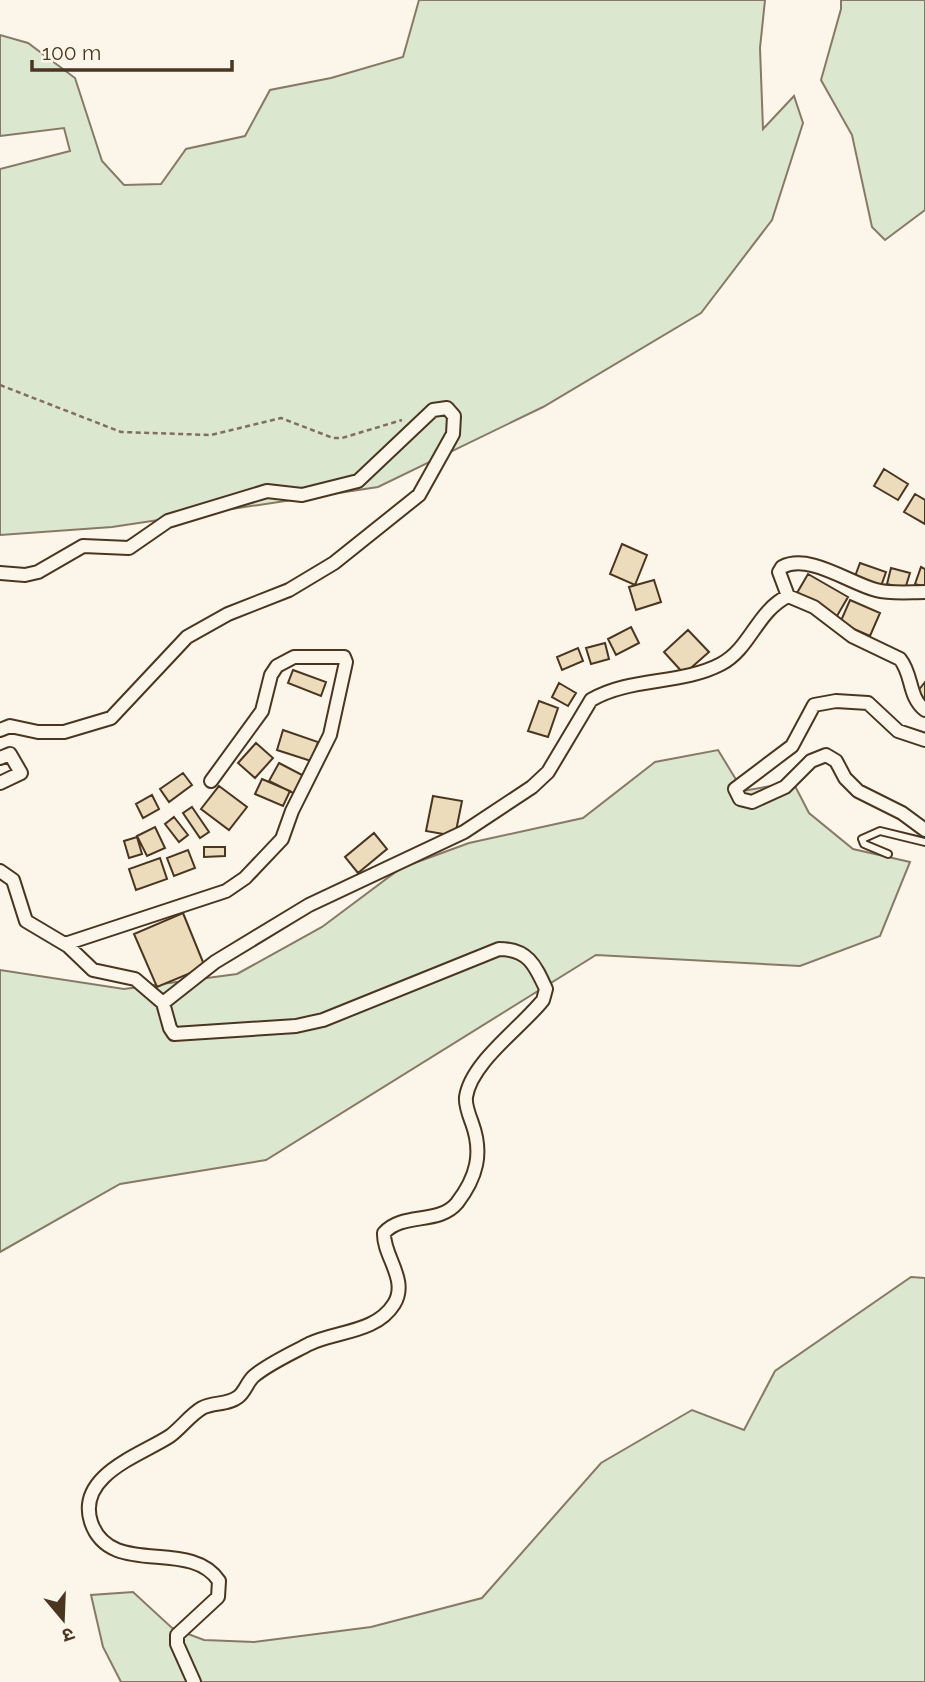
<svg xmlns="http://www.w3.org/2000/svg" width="925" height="1682" font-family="Raleway,'Noto Sans Devanagari',sans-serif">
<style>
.green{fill:#dce7d0;stroke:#887966;stroke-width:2}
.building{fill:#ecdcbc;stroke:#4a3520;stroke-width:2}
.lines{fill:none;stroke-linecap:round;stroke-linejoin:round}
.lane-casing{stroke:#4a3520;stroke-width:10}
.street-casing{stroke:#4a3520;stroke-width:16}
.path{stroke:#7f6f5c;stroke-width:2.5;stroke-dasharray:5 3.5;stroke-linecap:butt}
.lane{stroke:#fbf6e9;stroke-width:6}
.street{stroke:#fbf6e9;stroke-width:12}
</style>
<rect width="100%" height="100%" fill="#fbf6e9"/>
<!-- green -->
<path class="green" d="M419,0h346l-5,48 3,81 31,-33 9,27 -31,97 -71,93 -158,94 -165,80 -266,40 -112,8v-366l70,-18 -6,-23 -64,8v-101l28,8 47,35 27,83 22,24 37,-1 25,-35 59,-13 25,-46 61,-12 72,-21z
M841,0h84v210l-40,30 -13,-13 -20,-92 -31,-55 20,-71z
M718,750l25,41 50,-9 16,31 44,36 57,13 -30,74 -80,30 -204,-11 -330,205 -146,24 -120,68v-282l124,19 113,-15 85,-47 79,-59 68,-25 114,-25 72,-56z
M911,1277l14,1v404h-804l-18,-35 -12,-52 42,-3 39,36 32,12 50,2 117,-15 111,-29 119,-135 91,-53 52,20 31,-59z"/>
<!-- building -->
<path class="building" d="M884,469l24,15 -10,16 -24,-14z
M915,494l10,6v24l-21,-12z
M622,544l25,11 -12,30 -25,-11z
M860,563l26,9 -6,17 -26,-10z
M921,567l4,2v18l-10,-3z
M891,568l19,5 -5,16 -18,-5z
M808,574l40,23 -11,19 -40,-23z
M654,580l7,22 -25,8 -7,-23z
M850,600l30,13 -10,23 -30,-13z
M631,627l8,16 -23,12 -8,-16z
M688,630l21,22 -25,22 -20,-22z
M605,643l4,16 -18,5 -5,-16z
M578,648l5,13 -21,9 -5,-13z
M293,670l33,12 -5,14 -33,-13z
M925,682v22l-11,-8z
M559,683l17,10 -8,13 -16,-9z
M539,701l19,7 -10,29 -20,-6z
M283,730l35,12 -7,19 -34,-11z
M256,743l17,15 -18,20 -17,-15z
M279,763l25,13 -9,18 -26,-13z
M183,773l9,12 -23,17 -9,-13z
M262,779l28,12 -7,15 -28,-12z
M219,786l28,21 -18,23 -28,-21z
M152,795l7,14 -16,9 -7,-14z
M433,796l29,5 -7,35 -29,-5z
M192,807l17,25 -9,6 -17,-25z
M174,817l14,18 -9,7 -14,-18z
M155,827l10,21 -18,8 -10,-20z
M374,833l13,16 -29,24 -13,-16z
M137,837l5,17 -13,4 -5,-17z
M204,847h21v9l-21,1z
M188,850l7,18 -21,8 -7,-18z
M160,858l7,21 -31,11 -7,-21z
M183,913l22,54 -48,20 -23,-53z"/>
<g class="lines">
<!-- lane casing -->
<g class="lane-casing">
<path id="lane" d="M888,854l-24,-10 -2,-5 18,-8 45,11"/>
</g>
<!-- street casing -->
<g class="street-casing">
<path id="street" d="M0,573l25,2 13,-3 45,-26 46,2 39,-27 99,-30 35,4 56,-14 75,-71 14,-2 7,8 -1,18 -34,61 -85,68 -45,27 -61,24 -41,23 -76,81 -47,14h-26l-28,-6 -10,4
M788,596l-9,-24 3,-5c27,-14 67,16 94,23 15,4 33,2 49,2
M925,740l-27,-9 -30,-28 -32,-2 -22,4 -22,41 -57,43 5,10 12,3 33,-15 26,-26 15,-6 10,6 9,17 13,13 44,22 23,17
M0,758l10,-4 11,19 -21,10
M0,871l13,9 13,41 42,25 25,24 42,9 28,24 52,-41 94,-57 155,-73 68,-45 16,-15 43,-72c39,-23 90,-15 130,-36 29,-15 36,-53 67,-68l26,11 38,29 48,23c13,16 8,38 25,51
M65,944l161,-53 19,-13 37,-39 10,-28 38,-76 16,-73 -2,-5h-50l-17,9 -6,9 -9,36 -51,70
M163,1003l7,25 4,6 122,-8 27,-6 176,-71c29,0 36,16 47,40l-3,11c-21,27 -72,62 -77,97 -1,8 3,18 6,26 11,30 5,54 -15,80 -18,22 -55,9 -73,30 -1,23 25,47 10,71 -18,29 -58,27 -85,40 -17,9 -41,20 -55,32 -7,6 -9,16 -16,21 -10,8 -25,5 -36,11 -12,7 -21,20 -32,28 -29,19 -94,39 -79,86 19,57 99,15 128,59l-1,16 -41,38v9l17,38"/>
</g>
<!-- path -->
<path class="path" d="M0,385l121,47 90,3 70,-17 52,20h9l60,-18"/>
<!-- lane -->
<use href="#lane" class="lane"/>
<!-- street -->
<use href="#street" class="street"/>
</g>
<!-- north arrow -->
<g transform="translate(63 1619) rotate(161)" stroke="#fbf6e9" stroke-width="5" paint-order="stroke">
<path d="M0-5L12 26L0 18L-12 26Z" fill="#4a3520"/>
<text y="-10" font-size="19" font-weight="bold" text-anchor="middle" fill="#4a3520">उ</text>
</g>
<!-- scale -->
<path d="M32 60v10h200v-10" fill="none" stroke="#4a3520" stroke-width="3.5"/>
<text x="42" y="60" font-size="21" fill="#4a3520" stroke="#fbf6e9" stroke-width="5" paint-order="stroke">100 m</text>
</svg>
